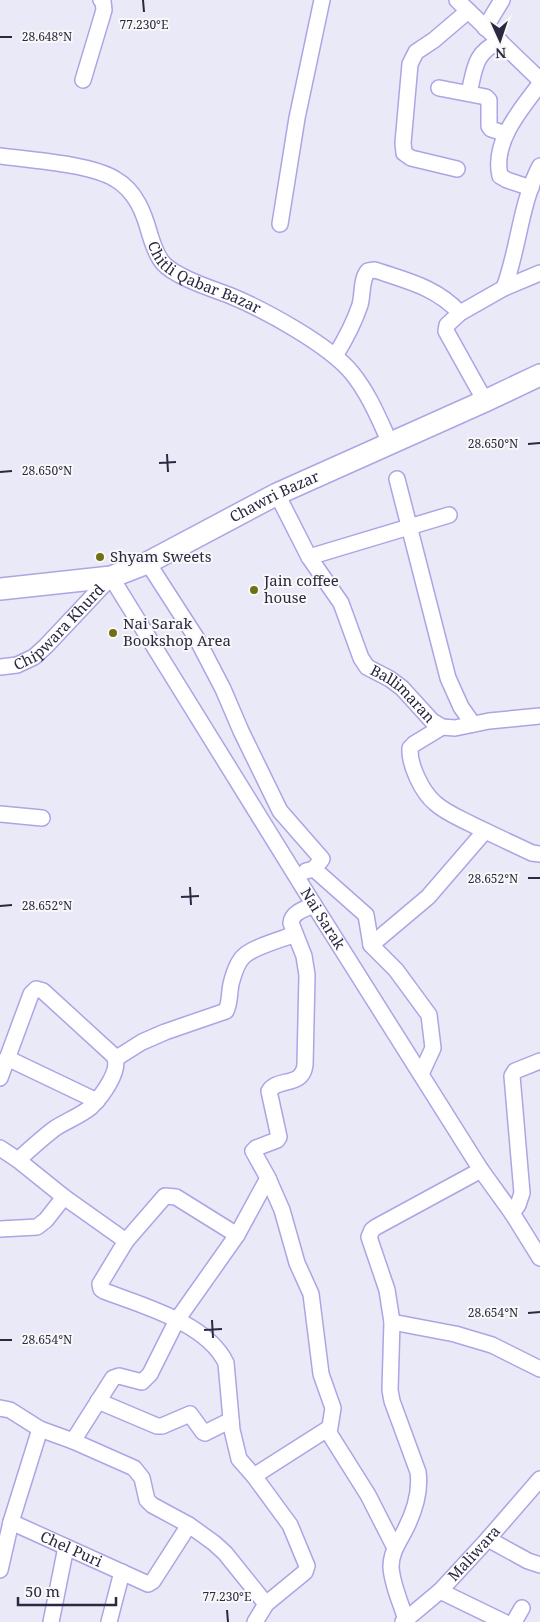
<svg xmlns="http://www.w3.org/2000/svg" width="540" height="1622" font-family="'Noto Serif',serif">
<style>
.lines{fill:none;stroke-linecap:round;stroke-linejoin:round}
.street-casing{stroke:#aca5e5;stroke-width:18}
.secondary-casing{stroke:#aca5e5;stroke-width:24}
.street{stroke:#fff;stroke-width:15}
.secondary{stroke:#fff;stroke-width:21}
.ticks{fill:none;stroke:#2b2841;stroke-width:2}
.poi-dot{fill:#707012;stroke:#f8f8f8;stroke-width:2}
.labels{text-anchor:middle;stroke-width:4;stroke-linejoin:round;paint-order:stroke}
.street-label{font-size:15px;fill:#2b2841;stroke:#f8f8f8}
.poi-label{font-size:15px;fill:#2b2841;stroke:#f8f8f8;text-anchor:start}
.ticks-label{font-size:12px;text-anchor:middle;fill:#2b2841;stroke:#f8f8f8;stroke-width:4;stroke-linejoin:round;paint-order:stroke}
</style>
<rect width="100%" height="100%" fill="#eae9f7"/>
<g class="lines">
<!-- street casing -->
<g class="street-casing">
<g id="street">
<path d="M457,0l83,80"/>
<path d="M485,28l17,-28"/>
<path d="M83,80l21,-70 -1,-9 -2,-1"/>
<path d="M439,88l47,9 3,3v26l2,3 15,5"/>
<path d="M469,93c6,-25 5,-40 31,-52"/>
<path id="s1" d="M0,156c30,4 91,8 115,23 21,12 29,34 35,56 3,9 6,20 13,28 12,14 50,26 68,33 34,14 98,49 121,77 17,21 27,46 38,70"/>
<path d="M457,169l-46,-11 -7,-5 -1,-10 7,-79 6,-12 18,-12 34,-29"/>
<path d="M531,188l-24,-8 -7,-4c-8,-34 21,-67 40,-92"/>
<path d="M280,224l17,-106 25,-118"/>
<path d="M504,288c15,-40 16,-84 36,-122"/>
<path d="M335,356c10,-16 19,-33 25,-51 3,-11 1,-26 8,-34l7,-1c32,11 61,17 85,43"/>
<path d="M485,401l-39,-70 1,-6 13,-12 44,-25 36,-15"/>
<path d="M397,479l51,199 13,29 12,17"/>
<path id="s2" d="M277,494l32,63 32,46 20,55 6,9 23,12 12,9 30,33 10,6 13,1 34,-7 51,-5"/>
<path d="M309,557l140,-42"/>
<path d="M148,563l49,76 26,50 18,42 39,80 42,48 -8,10"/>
<path id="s3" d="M0,667l17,-2 17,-8 12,-11 65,-69 203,328 167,265 31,43 28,45"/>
<path d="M442,727l-28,17 -4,4c-1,17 12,44 25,55 10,9 22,14 34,20 20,10 42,20 63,30l8,1"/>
<path d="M0,814l42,4"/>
<path d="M306,871l8,-2 52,46 5,30 25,25 33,45 4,33 -12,26"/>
<path d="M371,945l57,-48 57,-66"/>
<path d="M7,1058l90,43"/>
<path d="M115,1059l27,-17 23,-10 61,-21c4,-8 3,-17 5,-27 2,-8 6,-22 13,-28 9,-9 39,-17 51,-22"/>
<path d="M0,1078l31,-84 5,-5 7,2 71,65c8,14 -13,41 -23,51 -11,9 -25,14 -37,22 -13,10 -24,20 -36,31"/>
<path d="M0,1148l18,12 46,37 62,44"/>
<path d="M268,1178l14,32 15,53 14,31 10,80 12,34 -4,25 39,62 27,53"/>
<path d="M512,1213l6,-8 4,-12 -10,-117 3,-5 25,-10"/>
<path d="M0,1229l37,-2 9,-7 18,-23"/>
<path d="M237,1235l-61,-38 -11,-1 -39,45 -26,43 1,5 3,2c39,15 103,32 122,72l6,67 7,29 15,17 36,49 17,41 -2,6 -39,32 -11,18"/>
<path d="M392,1322l63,12 37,11 48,24"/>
<path d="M98,1401l59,25h5l28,-12 13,18 2,1 26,-13"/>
<path d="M0,1408l10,2 30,19 33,12 61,27 8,10 5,22 5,5 37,20 25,18 11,10 41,51"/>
<path d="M73,1441l40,-63 6,-2 23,6 8,-8 27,-54 60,-85 31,-57 -15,-27 3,-3 21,-8 2,-3 -10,-46c9,-14 33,-3 36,-26l2,-90 -3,-19 -13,-33c1,-11 14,-14 23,-18"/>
<path d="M254,1476l75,-48"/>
<path id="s4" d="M11,1522l137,62 5,-3 36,-56"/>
<path d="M488,1539l40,22 12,4"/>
<path d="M0,1570l11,-48 29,-93"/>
<path d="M440,1591l64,31"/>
<path d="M406,1620c-5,-17 -14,-35 -15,-53 0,-14 7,-24 13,-35 10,-19 17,-39 14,-60l-26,-71 -2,-11 2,-68 -5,-32 -18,-53 3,-7 4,-3 105,-57"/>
<path d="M51,1622l15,-75"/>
<path d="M109,1622l13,-50"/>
<path id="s5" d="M403,1622l37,-31 48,-52 52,-60"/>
<path d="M514,1622l8,-14"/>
</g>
</g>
<!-- secondary casing -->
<g class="secondary-casing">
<g id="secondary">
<path id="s6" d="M0,589l111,-12 36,-14 130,-69 208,-93 55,-26"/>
</g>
</g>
<!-- street -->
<use href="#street" class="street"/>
<!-- secondary -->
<use href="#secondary" class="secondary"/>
</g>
<!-- ticks -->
<path class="ticks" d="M143,0l1,12M0,37h12M528,444l12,-1M167,454l1,18M159,463l17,-1M0,472l12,-1M528,878h12M190,887l1,18M181,897l18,-1M0,906l12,-1M528,1313l12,-1M212,1320l1,18M204,1330l18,-1M0,1340h12M227,1610l1,12"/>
<!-- markers -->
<g class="poi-dot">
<circle cx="100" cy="557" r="5"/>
<circle cx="254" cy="590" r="5"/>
<circle cx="113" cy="633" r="5"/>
</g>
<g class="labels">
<!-- street labels -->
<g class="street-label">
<text dy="5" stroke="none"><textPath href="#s1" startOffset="259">Chitli Qabar Bazar</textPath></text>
<text dy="5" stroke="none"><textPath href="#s6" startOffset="294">Chawri Bazar</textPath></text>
<text dy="5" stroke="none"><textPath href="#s3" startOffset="74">Chipwara Khurd</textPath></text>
<text dy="5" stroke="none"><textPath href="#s2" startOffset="241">Ballimaran</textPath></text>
<text dy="5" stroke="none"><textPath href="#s3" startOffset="549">Nai Sarak</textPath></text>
<text dy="5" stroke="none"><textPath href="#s4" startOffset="66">Chel Puri</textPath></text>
<text dy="5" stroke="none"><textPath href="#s5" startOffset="99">Maliwara</textPath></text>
</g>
<!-- poi labels -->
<g class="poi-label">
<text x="110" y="562">Shyam Sweets</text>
<text x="264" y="586">Jain coffee<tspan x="264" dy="17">house</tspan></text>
<text x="123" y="629">Nai Sarak<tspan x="123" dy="17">Bookshop Area</tspan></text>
</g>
</g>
<g class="ticks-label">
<text x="144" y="29">77.230°E</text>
<text x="47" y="41">28.648°N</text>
<text x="493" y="448">28.650°N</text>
<text x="47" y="475">28.650°N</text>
<text x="493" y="883">28.652°N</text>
<text x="47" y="910">28.652°N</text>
<text x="493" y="1317">28.654°N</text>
<text x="47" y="1344">28.654°N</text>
<text x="227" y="1601">77.230°E</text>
</g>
<!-- north arrow -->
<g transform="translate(500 40) rotate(177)" stroke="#f8f8f8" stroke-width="4" paint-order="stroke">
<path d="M0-4L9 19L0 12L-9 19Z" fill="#2b2841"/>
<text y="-8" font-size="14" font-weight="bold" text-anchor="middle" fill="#2b2841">N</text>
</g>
<!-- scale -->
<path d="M18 1597v8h98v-8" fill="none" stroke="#2b2841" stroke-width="2.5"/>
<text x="25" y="1597" font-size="15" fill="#2b2841" stroke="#f8f8f8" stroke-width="4" paint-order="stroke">50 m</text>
</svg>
